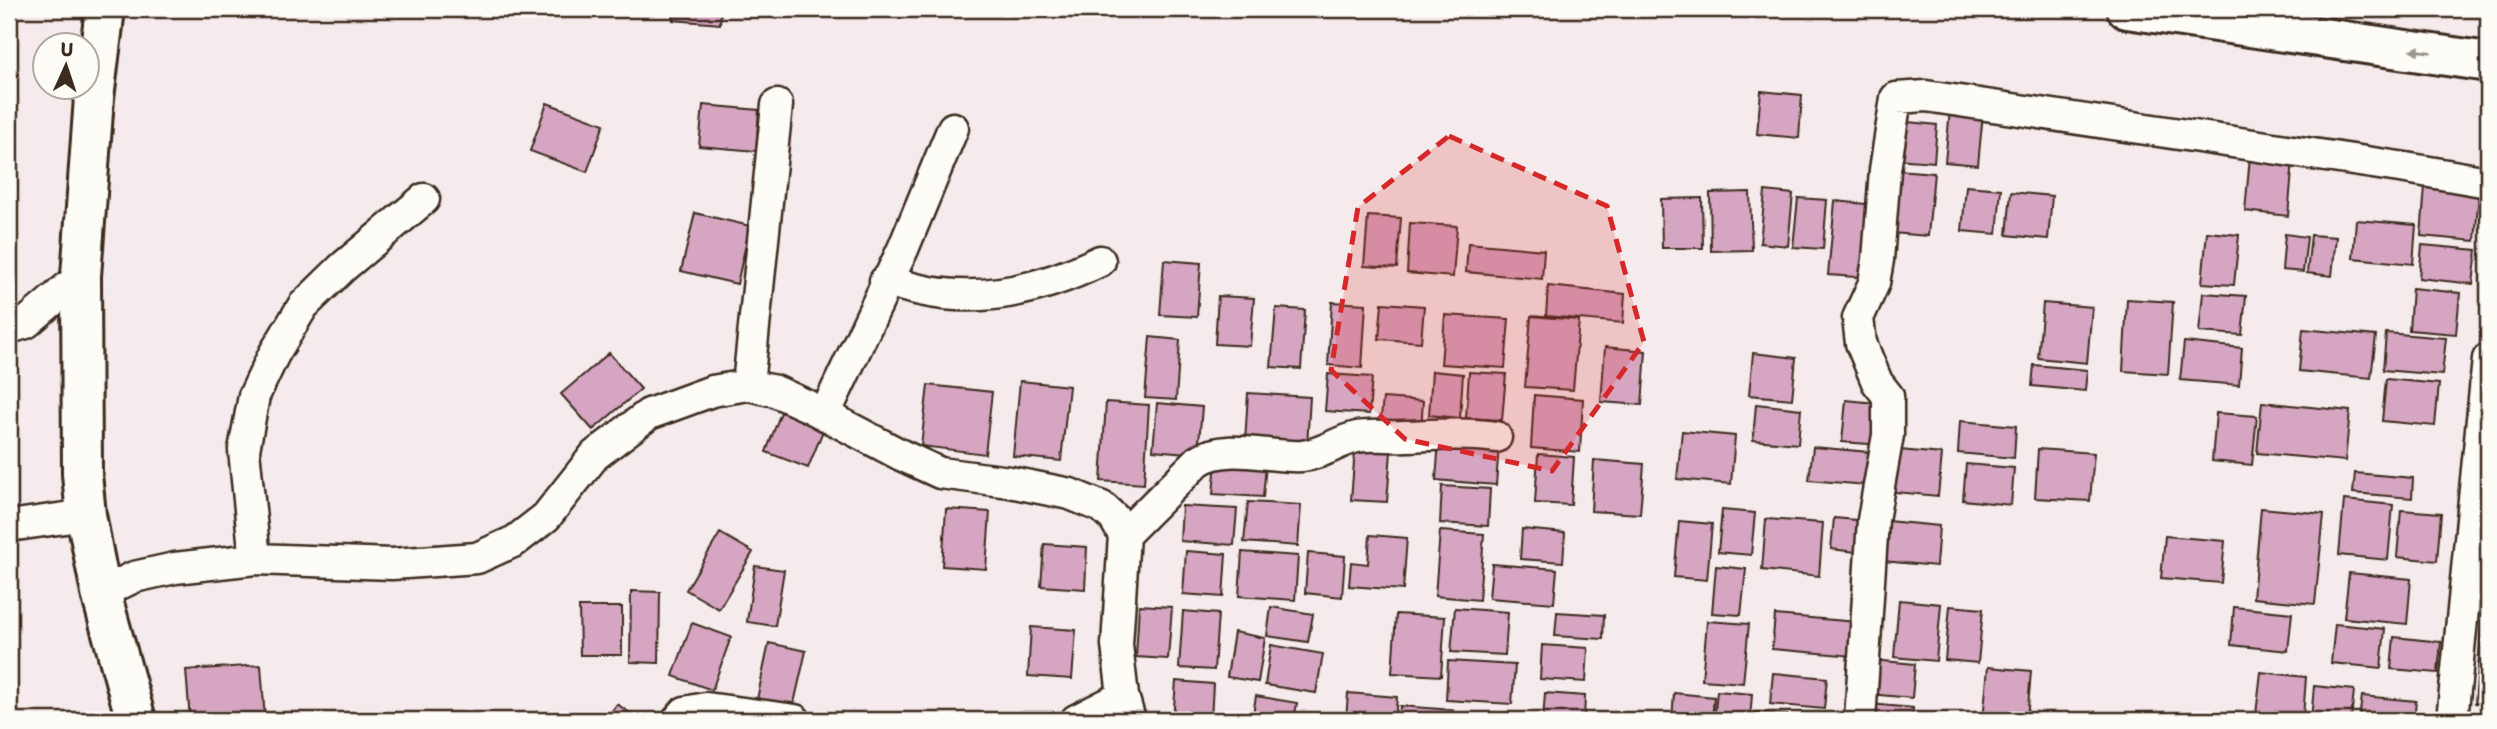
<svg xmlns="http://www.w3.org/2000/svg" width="2497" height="729" font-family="'Shantell Sans',sans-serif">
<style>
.building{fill:#d6a5c2;stroke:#3b2a1e;stroke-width:2}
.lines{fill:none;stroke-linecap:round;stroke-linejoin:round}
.street-casing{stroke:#3b2a1e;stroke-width:35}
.secondary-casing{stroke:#3b2a1e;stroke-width:44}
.highway-casing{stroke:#3b2a1e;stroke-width:44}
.street{stroke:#fdfcf7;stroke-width:30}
.secondary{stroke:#fdfcf7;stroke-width:38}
.highway{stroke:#fdfcf7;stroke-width:38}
.oneway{fill:#9c938a}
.marked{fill:#d62828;fill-opacity:0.2;stroke:#d62828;stroke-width:5;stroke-dasharray:14 9;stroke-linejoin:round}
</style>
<rect width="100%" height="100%" fill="#f5ebec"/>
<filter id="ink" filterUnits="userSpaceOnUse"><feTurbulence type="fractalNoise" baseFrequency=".0143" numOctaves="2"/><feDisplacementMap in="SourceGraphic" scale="14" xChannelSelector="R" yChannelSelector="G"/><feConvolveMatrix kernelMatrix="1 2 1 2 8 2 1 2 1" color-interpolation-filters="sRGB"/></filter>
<g filter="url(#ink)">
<!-- building -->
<path class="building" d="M674,9h47l-1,15 -47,-4z
M1761,91l41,4 -3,43 -42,-4z
M547,103l57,21 -17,48 -57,-21z
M703,105l56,5 -3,41 -57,-5z
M1950,110l33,3 -5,52 -33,-3z
M1898,121l39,4 -3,37 -39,-3z
M2250,156l43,4 -5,56 -43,-5z
M1897,170l37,3 -6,63 -36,-3z
M1966,186l35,3 -4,45 -35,-3z
M2425,186l54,5 -4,50 -54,-5z
M1765,191l28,3 -5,52 -28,-3z
M1750,192l2,58 -41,1 -1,-58z
M2011,192l41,4 -4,43 -41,-4z
M1702,198l1,50h-41l-1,-49z
M1798,198l29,2 -4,49 -30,-2z
M1835,201l41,4 -6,73 -42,-3z
M695,213l55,13 -13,58 -56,-13z
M1368,216l33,2 -4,50 -33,-2z
M2356,220l60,5 -3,39 -60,-6z
M1410,223l47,3 -4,51 -46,-4z
M2207,232l32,3 -5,50 -32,-2z
M2285,234l22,3 -4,35 -21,-2z
M2311,235l25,2 -4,39 -25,-3z
M1468,243l76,7 -2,29 -76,-7z
M2422,245l55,5 -4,34 -54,-6z
M1164,260l37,3 -4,54 -37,-2z
M1548,286l77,8 -2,29 -77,-7z
M2412,288l48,5 -4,41 -47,-4z
M2203,293l43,3 -4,39 -43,-3z
M1218,296l36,2 -4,48 -35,-2z
M2127,299l46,3 -5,72 -45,-3z
M1332,302l34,2 -4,64 -34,-3z
M1382,303l42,3 -3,36 -42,-3z
M2043,303l49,4 -5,56 -49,-5z
M1276,308l29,2 -4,59 -30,-2z
M1445,315l64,4 -4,49 -64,-4z
M1531,316l48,4 -6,70 -48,-3z
M2303,329l73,7 -5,42 -72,-7z
M2386,333l60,5 -4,37 -59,-5z
M1150,337l30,3 -4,60 -31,-2z
M2184,342l58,6 -3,37 -59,-5z
M1605,347l41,4 -4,54 -41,-3z
M609,353l32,36 -48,41 -32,-36z
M1753,353l43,5 -4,41 -43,-4z
M2034,365l53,5 -2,21 -53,-5z
M1432,371l31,3 -3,44 -31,-3z
M1469,372l37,2 -4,46 -36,-2z
M1328,374l44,3 -3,37 -44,-3z
M2386,379l53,5 -4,42 -53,-5z
M1020,381l49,5 -8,75 -48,-5z
M928,385l64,7 -7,62 -64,-8z
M1248,393l62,4 -3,50 -62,-5z
M1534,395l49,4 -3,53 -49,-4z
M1383,398l40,3 -2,29 -41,-3z
M1846,400l40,4 -4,41 -40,-3z
M1106,402l43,3 -5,79 -43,-3z
M2262,402l88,9 -5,50 -88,-8z
M1157,403l45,4 -4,47 -45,-4z
M1756,404l45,5 -3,35 -45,-4z
M781,412l43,16 -16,40 -42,-16z
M2216,413l41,3 -5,49 -40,-4z
M1960,421l56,5 -2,32 -56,-5z
M1682,431l53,5 -4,48 -54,-5z
M1439,440l60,5 -3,40 -60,-5z
M1813,447l56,5 -3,33 -57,-5z
M1355,449l36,3 -4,50 -36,-2z
M1889,449l53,5 -4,42 -53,-5z
M2038,449l56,4 -4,48 -55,-3z
M1538,454l36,3 -3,48 -36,-2z
M1594,460l50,4 -4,50 -49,-3z
M1216,462l50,3 -3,32 -50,-3z
M1966,464l48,4 -3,37 -48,-5z
M2355,473l58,5 -1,20 -59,-5z
M1442,486l48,3 -2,37 -48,-3z
M2344,500l49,5 -5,55 -49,-5z
M1248,502l53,3 -3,41 -54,-4z
M1182,506l55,3 -3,36 -54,-4z
M2261,508l63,6 -9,90 -62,-6z
M946,509l44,3 -4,57 -44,-3z
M1722,510l33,3 -4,42 -33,-3z
M2401,510l40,3 -4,48 -40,-4z
M1834,518l33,3 -3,32 -33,-4z
M1766,519l57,4 -4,53 -57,-6z
M1679,521l33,3 -5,56 -33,-3z
M1887,521l52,5 -3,40 -53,-5z
M1522,529l43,4 -2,29 -43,-3z
M1440,531l44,3 -5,66 -44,-4z
M720,533l33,19 -34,57 -33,-19z
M1370,535l37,3 -4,52 -54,-4 2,-24 17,2z
M2165,536l60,5 -4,42 -60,-5z
M1044,544l43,3 -2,42 -44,-3z
M1186,551l40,3 -3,43 -40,-3z
M1242,552l56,4 -3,44 -56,-4z
M1308,553l37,3 -3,41 -37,-4z
M1492,564l65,5 -3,34 -65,-5z
M755,566l29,4 -9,56 -28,-4z
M1716,566l30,3 -5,46 -29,-2z
M2349,573l62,6 -4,45 -63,-6z
M2486,574h2v131l-13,-2z
M631,591l29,1 -1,71 -29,-1z
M1899,600l42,4 -5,57 -42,-4z
M1139,605l33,2 -4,52 -32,-2z
M1950,606l33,3 -5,54 -33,-3z
M579,607h43v48h-42z
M1271,607l42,7 -5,28 -41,-6z
M2234,607l58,6 -4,38 -57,-6z
M1455,608l53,4 -3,43 -54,-3z
M1183,611l35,3 -4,56 -35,-2z
M1557,612l47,3 -1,24 -48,-3z
M1396,614l49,3 -4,59 -49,-3z
M1775,615l82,7 -3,34 -82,-7z
M1707,621l42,3 -6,59 -41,-3z
M692,623l39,14 -19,53 -39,-14z
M2335,624l50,5 -4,39 -50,-5z
M1031,627l45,3 -4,49 -44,-3z
M1234,632l31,6 -7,44 -31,-5z
M2394,637l47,5 -3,31 -47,-4z
M769,643l37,8 -14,61 -36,-8z
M1271,645l52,9 -7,39 -51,-8z
M1542,645l46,3 -2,34 -46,-3z
M1872,660l43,4 -3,34 -43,-4z
M1448,661l67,4 -3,39 -66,-4z
M261,665l4,55h-75l-4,-50z
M1988,667l43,4 -4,49h-44z
M2261,672l45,5 -3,41 -47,-4z
M1773,673l54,5 -3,31 -54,-5z
M1176,681l37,3 -2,36h-38z
M2314,686l40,4 -3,30h-40z
M1717,691l35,3 -2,26h-36z
M1348,693l49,4 -2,23h-49z
M1545,693l40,3 -1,24h-41z
M1674,693l40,4 -2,23h-40z
M1256,696l41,7 -3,17h-42z
M2362,696l54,5 -2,19h-55z
M617,704l23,16h-35z
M1870,704l43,4 -1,12h-44z
M1400,706l53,4 -1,10h-53z
M1756,712l32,3v5h-33z"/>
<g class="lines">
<!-- street casing -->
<g class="street-casing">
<path id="street" d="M885,281c19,5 39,11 59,13 54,6 107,-9 156,-33
M9,328l17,-5 55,-47
M748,385l29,-280
M825,414l78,-165 50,-121
M9,526l77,-11
M1124,535l74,-74c28,-19 71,-3 104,-5 21,-2 36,-15 55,-19 16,-3 33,0 49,-1 30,-1 60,-3 90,1
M255,559l-11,-109 10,-54 20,-42 29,-48 40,-39 81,-68
M101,593l33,-16 41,-9 80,-9 137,5 85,-6 38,-17 31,-24 49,-62 54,-41 63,-23 36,-6 27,6 33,15 93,49 39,18 70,9 60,12 32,13 12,11 10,17 -7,110 6,51 7,24
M678,720l7,-8 21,-4 89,12
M1076,720l47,-24
M1860,720l13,-200 15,-85v-39l-11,-14 -16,-39 -3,-25 16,-35 4,-23 7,-90 11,-72 30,-2 480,72 82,14
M2452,720l36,-361"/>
</g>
<!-- secondary casing -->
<g class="secondary-casing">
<path id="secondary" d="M105,9l-11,89 -13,178 1,198 4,41 15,78 35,127"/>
</g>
<!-- highway casing -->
<g class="highway-casing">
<path id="highway" d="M2127,9l361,53"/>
</g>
<!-- street -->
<use href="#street" class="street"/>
<!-- secondary -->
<use href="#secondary" class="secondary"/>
<!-- highway -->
<use href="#highway" class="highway"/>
</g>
<!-- one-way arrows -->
<defs><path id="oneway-solid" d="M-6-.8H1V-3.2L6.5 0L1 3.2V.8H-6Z" transform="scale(1.75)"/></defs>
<use class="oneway" href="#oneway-solid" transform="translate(2421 51) rotate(-172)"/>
</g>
<!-- marked area -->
<path class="marked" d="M1449,136l158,70 37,136 -92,129 -147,-32 -74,-69 27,-163z"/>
<!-- margin -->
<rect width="2497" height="729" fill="none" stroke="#fdfcf7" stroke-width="35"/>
<rect x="18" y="18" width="2462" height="694" fill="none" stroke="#3b2a1e" stroke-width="2.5" filter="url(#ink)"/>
<!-- north arrow -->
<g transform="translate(66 66) rotate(3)"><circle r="33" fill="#fdfcf7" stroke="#afa8a0" stroke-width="2"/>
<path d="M0-5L12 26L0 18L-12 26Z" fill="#3b2a1e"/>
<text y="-10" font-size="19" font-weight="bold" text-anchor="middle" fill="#3b2a1e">U</text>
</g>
</svg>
